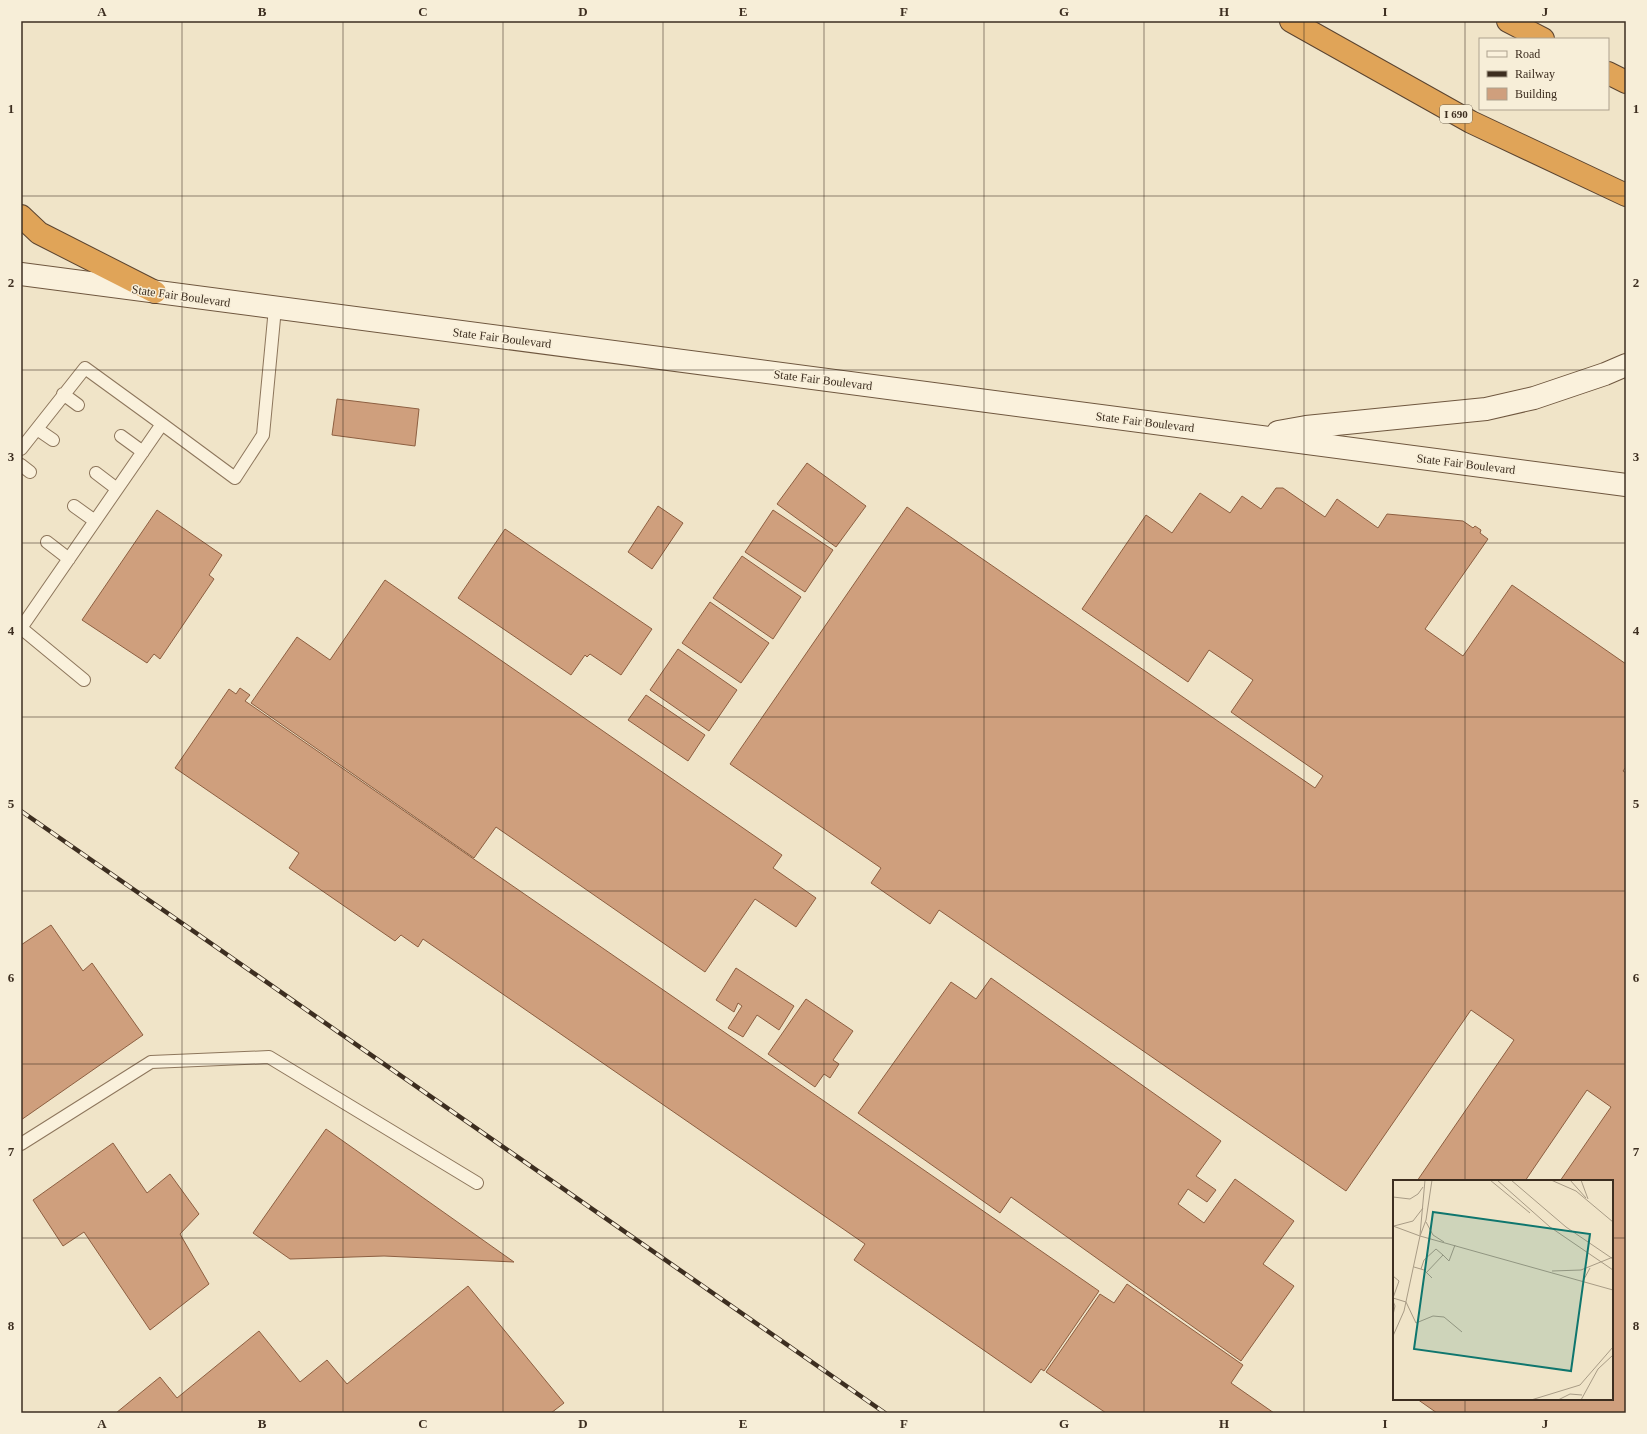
<svg xmlns="http://www.w3.org/2000/svg" width="1647" height="1434" font-family="Georgia,serif">
<style>
.building{fill:#cf9f7d;stroke:#8d5f41}
.lines{fill:none;stroke-linecap:round;stroke-linejoin:round}
.service-casing{stroke:#8d765c;stroke-width:14}
.secondary-casing{stroke:#6f573f;stroke-width:24}
.motorway-casing{stroke:#5b4430;stroke-width:24}
.service{stroke:#faf1dc;stroke-width:12}
.secondary{stroke:#faf1dc;stroke-width:22}
.motorway{stroke:#e0a458;stroke-width:22}
.rail-casing{stroke:#3d2e20;stroke-width:4.5}
.rail{stroke:#f7eed8;stroke-width:3;stroke-dasharray:9;stroke-linecap:butt}
.grid{fill:none;stroke:#3d2e20;stroke-width:1;stroke-opacity:0.55}
.labels{text-anchor:middle;stroke-width:3;stroke-linejoin:round;paint-order:stroke}
.shield{fill:#f7eed8;stroke:#756857;stroke-width:1}
.shield-label{font-size:11px;font-weight:bold;fill:#3d2e20}
.street-label{font-size:12px;fill:#3d2e20;stroke:#f7eed8}
.inset-road{fill:none;stroke:#a89b85;stroke-width:1}
.view{fill:#0f766e;fill-opacity:0.15;stroke:#0f766e;stroke-width:2}
.inset-edge{fill:none;stroke:#3d2e20;stroke-width:2}
.neatline{fill:none;stroke:#3d2e20;stroke-width:1.5}
.grid-label{font-size:13px;text-anchor:middle;font-weight:bold;fill:#3d2e20}
</style>
<rect width="100%" height="100%" fill="#f0e4c8"/>
<!-- building -->
<path class="building" d="M337,399l82,10 -4,37 -83,-11z
M807,463l59,43 -30,41 -59,-43z
M1276,488h7l42,29 12,-18 41,29 9,-14 76,7 10,7 2,-2 6,4 -1,3 8,6 -63,90 38,27 49,-71 114,79v103l-3,4 3,2v640h-189l-20,-14h195v-218h-52l51,-74 -24,-17 -62,91h-108l97,-141 -43,-30 -125,181 -407,-281 -9,14 -59,-41 10,-15 -151,-104 177,-257 408,281 8,-12 -92,-64 22,-32 -44,-30 -21,32 -106,-73 64,-94 26,18 28,-40 30,20 12,-17 19,13z
M658,506l25,17 -31,46 -24,-17z
M157,510l65,45 -13,20 5,4 -54,80 -6,-5 -7,9 -65,-43z
M773,510l60,40 -28,42 -60,-40z
M505,529l147,100 -31,46 -31,-21 -3,3 -2,-2 -14,20 -113,-77z
M742,556l59,41 -28,42 -60,-41z
M385,580l397,275 -9,13 43,30 -20,29 -41,-28 -50,73 -209,-145 -22,31 -223,-155 46,-66 33,23z
M710,602l59,41 -28,40 -59,-40z
M678,649l59,41 -28,41 -59,-41z
M240,688l10,7 -5,6 854,590 -55,80 -3,-2 -10,14 -177,-123 11,-16 -442,-305 -5,8 -17,-12 -6,6 -106,-73 10,-15 -124,-85 54,-79 7,5z
M646,695l59,40 -17,26 -60,-41z
M51,925l32,46 9,-8 51,72 -122,85v-175z
M736,968l58,38 -15,24 -22,-15 -14,22 -15,-9 14,-22 -4,-3 -4,9 -18,-12z
M991,978l230,163 -25,35 20,14 -9,12 -19,-13 -10,15 26,19 31,-44 59,42 -31,43 31,22 -53,75 -230,-164 -11,16 -142,-100 93,-131 25,17z
M806,999l47,32 -20,29 6,4 -9,14 -6,-4 -9,13 -47,-33z
M326,1129l188,133 -130,-6 -94,3 -37,-26z
M113,1143l34,50 23,-19 29,40 -19,20 29,50 -59,46 -66,-98 -21,14 -30,-46z
M1127,1284l116,81 -12,18 43,30h-168l-60,-41 54,-78 14,9z
M468,1286l96,117 -13,10h-435l44,-36 17,21 82,-67 41,51 27,-22 20,24z"/>
<g class="lines">
<!-- service casing -->
<g class="service-casing">
<path id="service" d="M63,394l15,11
M162,424l73,54 28,-43 12,-127
M37,429l16,11
M121,436l22,16
M21,449l64,-81 77,56 -141,204
M21,465l9,7
M96,473l21,16
M74,506l21,15
M47,542l22,17
M21,628l63,52
M21,1144l130,-82 118,-5 208,126"/>
</g>
<!-- secondary casing -->
<g class="secondary-casing">
<path id="secondary" d="M21,274l1605,211
M1278,432l28,-5 180,-18 48,-11 71,-24 21,-9"/>
</g>
<!-- motorway casing -->
<g class="motorway-casing">
<path id="motorway" d="M1291,21l180,101 155,73
M1508,21l35,18
M1608,73l18,9
M21,216l18,17 116,59"/>
</g>
<!-- service -->
<use href="#service" class="service"/>
<!-- secondary -->
<use href="#secondary" class="secondary"/>
<!-- motorway -->
<use href="#motorway" class="motorway"/>
<!-- rail casing -->
<g class="rail-casing">
<path id="rail" d="M21,811l864,602"/>
</g>
<!-- rail -->
<use href="#rail" class="rail"/>
</g>
<!-- grid -->
<path class="grid" d="M182,21v1392M343,21v1392M503,21v1392M663,21v1392M824,21v1392M984,21v1392M1144,21v1392M1304,21v1392M1465,21v1160M21,196h1605M21,370h1605M21,543h1605M21,717h1605M21,891h1605M21,1064h1605M21,1238h1373M1612,1238h14M1465,1399v14"/>
<g class="labels">
<!-- shield labels -->
<rect class="shield" x="1440" y="105" width="32" height="18" rx="3"/>
<g class="shield-label">
<text x="1456" y="118">I 690</text>
</g>
<!-- street labels -->
<g class="street-label">
<text transform="translate(181 296) rotate(8)" y="4">State Fair Boulevard</text>
<text transform="translate(502 338) rotate(7)" y="4">State Fair Boulevard</text>
<text transform="translate(823 380) rotate(7)" y="4">State Fair Boulevard</text>
<text transform="translate(1145 422) rotate(7)" y="4">State Fair Boulevard</text>
<text transform="translate(1466 464) rotate(7)" y="4">State Fair Boulevard</text>
</g>
</g>
<!-- overview -->
<g transform="translate(1393 1180)">
<rect width="220" height="220" fill="#f0e4c8"/>
<path class="inset-road" d="M97,0l40,33M104,0l53,47 63,43M118,0l55,47 47,32M158,0l25,11 37,31M177,0l16,18M188,0l7,19M0,17l17,2 8,-5 5,-7M33,42l7,13 11,7M0,46l27,10 193,54M1,46l19,-5 10,-13M27,55l5,-55M27,56l6,-16 6,-40M50,75l6,6 6,-16M21,87l10,3 8,8M28,89l3,-9 12,-11 7,6 -17,18M159,91l29,-1 32,-13M0,96l6,5 -6,17M190,101l7,-13M0,118l13,4 10,21 17,-7 11,1 18,15M0,121l2,5 -2,9M0,156l11,-25 16,-75M138,220l49,-15 33,-38M165,220l12,-6 12,1M188,220l17,-31 15,-14"/>
<path class="view" d="M40,32l157,22 -19,137 -157,-22z"/>
<rect width="220" height="220" class="inset-edge"/>
</g>
<!-- border -->
<rect width="1647" height="1434" fill="none" stroke="#f7eed8" stroke-width="44"/>
<!-- legend -->
<rect x="1479" y="38" width="130" height="72" fill="#f7eed8" stroke="#ada18e"/>
<rect x="1487" y="51" width="20" height="6" fill="#faf1dc" stroke="#ada18e"/>
<text x="1515" y="58" font-size="12" fill="#3d2e20">Road</text>
<rect x="1487" y="71" width="20" height="6" fill="#3d2e20" stroke="#ada18e"/>
<text x="1515" y="78" font-size="12" fill="#3d2e20">Railway</text>
<rect x="1487" y="88" width="20" height="12" fill="#cf9f7d" stroke="#ada18e"/>
<text x="1515" y="98" font-size="12" fill="#3d2e20">Building</text>
<rect x="22" y="22" width="1603" height="1390" class="neatline"/>
<g class="grid-label">
<text x="102" y="16">A</text>
<text x="262" y="16">B</text>
<text x="423" y="16">C</text>
<text x="583" y="16">D</text>
<text x="743" y="16">E</text>
<text x="904" y="16">F</text>
<text x="1064" y="16">G</text>
<text x="1224" y="16">H</text>
<text x="1385" y="16">I</text>
<text x="1545" y="16">J</text>
<text x="11" y="113">1</text>
<text x="1636" y="113">1</text>
<text x="11" y="287">2</text>
<text x="1636" y="287">2</text>
<text x="11" y="461">3</text>
<text x="1636" y="461">3</text>
<text x="11" y="635">4</text>
<text x="1636" y="635">4</text>
<text x="11" y="808">5</text>
<text x="1636" y="808">5</text>
<text x="11" y="982">6</text>
<text x="1636" y="982">6</text>
<text x="11" y="1156">7</text>
<text x="1636" y="1156">7</text>
<text x="11" y="1330">8</text>
<text x="1636" y="1330">8</text>
<text x="102" y="1428">A</text>
<text x="262" y="1428">B</text>
<text x="423" y="1428">C</text>
<text x="583" y="1428">D</text>
<text x="743" y="1428">E</text>
<text x="904" y="1428">F</text>
<text x="1064" y="1428">G</text>
<text x="1224" y="1428">H</text>
<text x="1385" y="1428">I</text>
<text x="1545" y="1428">J</text>
</g>
</svg>
